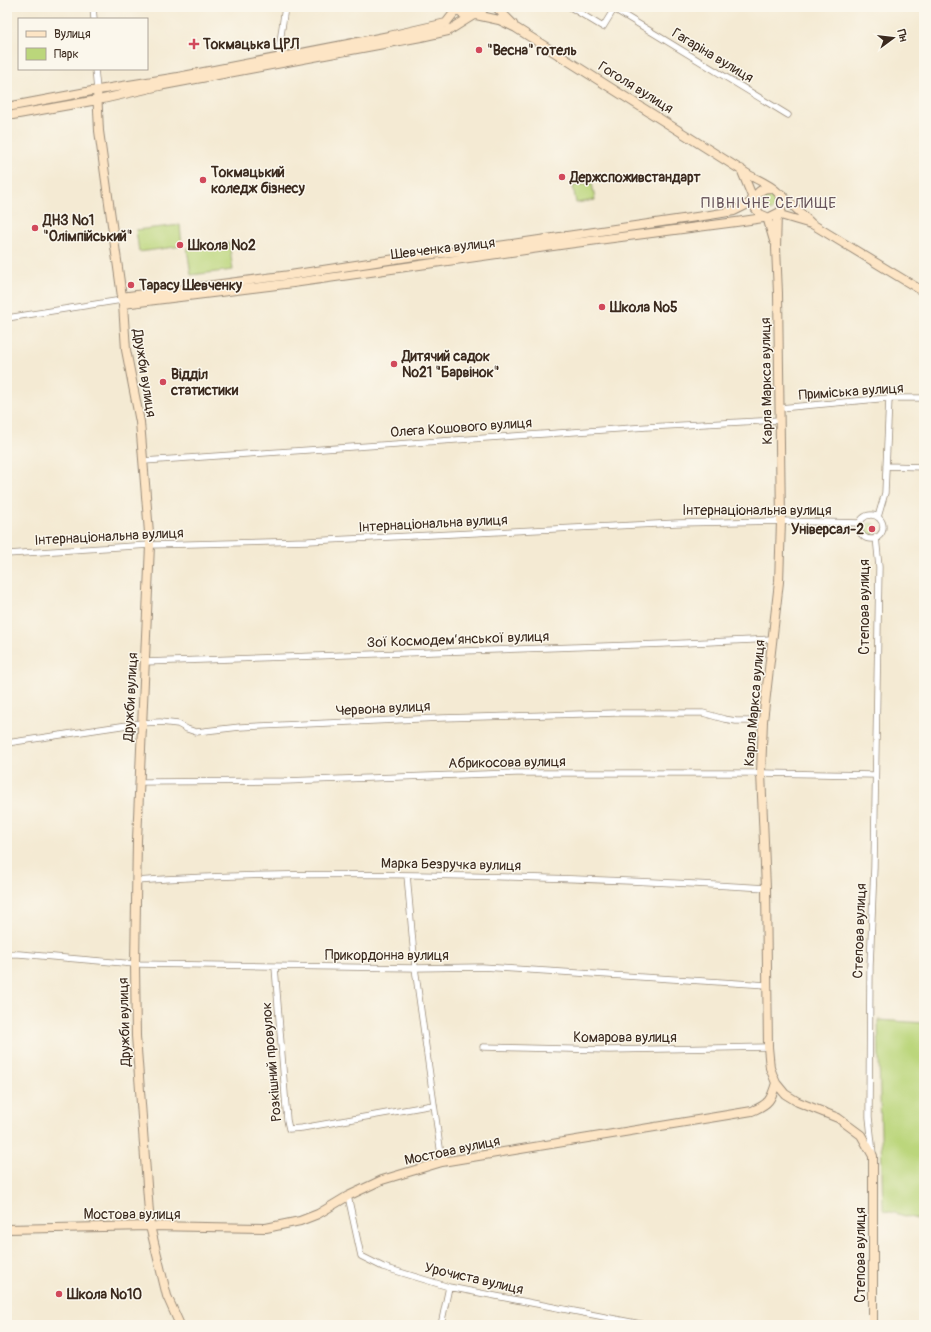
<svg xmlns="http://www.w3.org/2000/svg" width="931" height="1332" font-family="Pangolin,sans-serif">
<style>
.green{fill:#bbd67b;stroke:#7b804c}
.lines{fill:none;stroke-linecap:round;stroke-linejoin:round}
.street-casing{stroke:#988a78;stroke-width:7}
.secondary-casing{stroke:#988a78;stroke-width:10}
.street{stroke:#fff;stroke-width:5.5}
.secondary{stroke:#fde5c5;stroke-width:8}
.poi-dot{fill:#d1495b;stroke:#fbf7ec;stroke-width:1.5}
.labels{text-anchor:middle;stroke-width:3;stroke-linejoin:round;paint-order:stroke}
.poi-label{font-size:14px;font-weight:bold;fill:#3b2a1e;stroke:#fbf7ec;text-anchor:start}
.street-label{font-size:14px;fill:#3b2a1e;stroke:#fbf7ec}
.neighbourhood-label{font-size:15px;letter-spacing:1px;fill:#68555b;stroke:#fbf7ec}
</style>
<rect width="100%" height="100%" fill="#fbf7ec"/>
<filter id="ink" filterUnits="userSpaceOnUse"><feTurbulence type="fractalNoise" baseFrequency=".025" numOctaves="2"/><feDisplacementMap in="SourceGraphic" scale="8" xChannelSelector="R" yChannelSelector="G"/><feConvolveMatrix kernelMatrix="1 2 1 2 8 2 1 2 1" color-interpolation-filters="sRGB"/></filter>
<filter id="wash" filterUnits="userSpaceOnUse"><feTurbulence type="fractalNoise" baseFrequency=".012" numOctaves="4" result="noise"/><feDisplacementMap in="SourceGraphic" scale="16" xChannelSelector="R" yChannelSelector="G"/><feGaussianBlur stdDeviation="0.9" result="paint"/><feColorMatrix in="noise" values="0 0 0 0 0 0 0 0 0 0 0 0 0 0 0 0 0 1.4 0 .05"/><feComposite in="paint" operator="in"/></filter>
<g filter="url(#wash)">
<rect width="100%" height="100%" fill="#f4ead3"/>
<!-- green -->
<path class="green" d="M592,183l3,17 -19,3 -3,-17z
M760 203a8 8 0 1 1 16 0a8 8 0 1 1-16 0Z
M180,225l2,21 -43,6 -3,-22z
M229,243l4,27 -42,5 -4,-27z
M865 529a6 6 0 1 1 12 0a6 6 0 1 1-12 0Z
M878,1020l46,3v198l-41,-11z"/>
</g>
<g filter="url(#ink)">
<g class="lines">
<!-- street casing -->
<g class="street-casing">
<path id="street" d="M93,7l1,12
M570,7l33,20 11,-18 174,106
M280,57l-1,-8 6,-42
M95,69l2,21
M7,318l115,-18
M780,408l109,-10h35
M144,461l503,-34 133,-7
M886,466l38,1
M859 527a12 12 0 1 1 24 0a12 12 0 1 1-24 0Z
M878,517l7,-24 4,-95
M7,554l143,-9 158,-4 369,-18 104,-2 79,2
M144,662l520,-18 108,-5
M7,743l134,-20 19,-1 18,2 9,5 9,3 44,-5 201,-9 176,-5h86l21,6 12,2h27
M139,782l145,-1 232,-8h245l114,2
M407,875l8,93 27,194
M136,881c94,-7 188,-7 282,-6 116,2 231,6 348,13
M7,954h12l116,10 280,4 67,-1 285,18
M275,967l12,153 2,9 13,-1 131,-23
M483,1047l126,3 159,-3
M873,1154l-4,-37 1,-151 4,-99 5,-300 -3,-30
M348,1196l13,60 22,11 66,20 197,38
M441,1325l8,-38"/>
</g>
<!-- secondary casing -->
<g class="secondary-casing">
<path id="secondary" d="M455,7c8,12 23,12 30,0
M496,7l17,17
M97,90l2,41 24,173 3,46 14,72 10,123 -13,295 -2,124 1,72 14,190 17,70 13,29
M7,107l85,-16 86,-14 211,-41 57,-13 11,-14
M7,116l96,-17 61,-14 257,-48 27,-6 24,-15
M741,169l13,32 1,7 5,6 7,3
M781,194l31,30 112,68
M754,201c2,-9 8,-13 17,-13
M777,214l-1,34 2,45 3,228 -2,61 -16,139 -2,52 5,115 2,159 2,21 6,15 9,11 13,8 40,16 23,17 12,21v169
M777,214l34,10
M767,217l7,24
M121,297l169,-22 125,-19 55,-6 240,-35 24,-4 20,-10
M123,304l170,-21 274,-39 169,-22 34,-5 10,-5c11,-20 -17,-29 -31,-37l-233,-147 -17,-8 -23,-5
M7,1229l143,-3 116,2 34,-7 18,-7 30,-18 34,-16 60,-18 310,-51c17,-7 19,-11 24,-28"/>
</g>
<!-- street -->
<use href="#street" class="street"/>
<!-- secondary -->
<use href="#secondary" class="secondary"/>
</g>
</g>
<!-- markers -->
<g class="poi-dot">
<path d="M192 38h4v4h4v4h-4v4h-4v-4h-4v-4h4z"/>
<circle cx="479" cy="50" r="4"/>
<circle cx="562" cy="177" r="4"/>
<circle cx="203" cy="180" r="4"/>
<circle cx="35" cy="228" r="4"/>
<circle cx="180" cy="245" r="4"/>
<circle cx="131" cy="285" r="4"/>
<circle cx="602" cy="307" r="4"/>
<circle cx="394" cy="364" r="4"/>
<circle cx="163" cy="382" r="4"/>
<circle cx="872" cy="529" r="4"/>
<circle cx="59" cy="1294" r="4"/>
</g>
<g class="labels">
<!-- poi labels -->
<g class="poi-label">
<text x="203" y="49">Токмацька ЦРЛ</text>
<text x="487" y="55">"Весна" готель</text>
<text x="211" y="177">Токмацький<tspan x="211" dy="16">коледж бізнесу</tspan></text>
<text x="570" y="182">Держспоживстандарт</text>
<text x="43" y="225">ДНЗ №1<tspan x="43" dy="16">"Олімпійський"</tspan></text>
<text x="188" y="250">Школа №2</text>
<text x="139" y="290">Тарасу Шевченку</text>
<text x="610" y="312">Школа №5</text>
<text x="402" y="361">Дитячий садок<tspan x="402" dy="16">№21 "Барвінок"</tspan></text>
<text x="171" y="379">Відділ<tspan x="171" dy="16">статистики</tspan></text>
<text x="864" y="534" text-anchor="end">Універсал-2</text>
<text x="67" y="1299">Школа №10</text>
</g>
<!-- street labels -->
<g class="street-label">
<text transform="translate(713 55) rotate(31)" y="5">Гагаріна вулиця</text>
<text transform="translate(636 87) rotate(32)" y="5">Гоголя вулиця</text>
<text transform="translate(443 248) rotate(-7)" y="5">Шевченка вулиця</text>
<text transform="translate(145 373) rotate(81)" y="5">Дружби вулиця</text>
<text transform="translate(766 381) rotate(-91)" y="5">Карла Маркса вулиця</text>
<text transform="translate(851 391) rotate(-4)" y="5">Приміська вулиця</text>
<text transform="translate(461 427) rotate(-4)" y="5">Олега Кошового вулиця</text>
<text x="757" y="515">Інтернаціональна вулиця</text>
<text transform="translate(433 523) rotate(-3)" y="5">Інтернаціональна вулиця</text>
<text transform="translate(109 536) rotate(-3)" y="5">Інтернаціональна вулиця</text>
<text transform="translate(864 607) rotate(-90)" y="5">Степова вулиця</text>
<text transform="translate(458 639) rotate(-2)" y="5">Зої Космодем’янської вулиця</text>
<text transform="translate(130 697) rotate(-87)" y="5">Дружби вулиця</text>
<text transform="translate(754 703) rotate(-85)" y="5">Карла Маркса вулиця</text>
<text transform="translate(383 708) rotate(-3)" y="5">Червона вулиця</text>
<text transform="translate(507 762) rotate(-1)" y="5">Абрикосова вулиця</text>
<text transform="translate(451 864) rotate(1)" y="5">Марка Безручка вулиця</text>
<text transform="translate(859 931) rotate(-88)" y="5">Степова вулиця</text>
<text x="387" y="960">Прикордонна вулиця</text>
<text transform="translate(124 1022) rotate(-92)" y="5">Дружби вулиця</text>
<text x="625" y="1042">Комарова вулиця</text>
<text transform="translate(271 1062) rotate(-95)" y="5">Розкішний провулок</text>
<text transform="translate(452 1150) rotate(-12)" y="5">Мостова вулиця</text>
<text x="132" y="1219">Мостова вулиця</text>
<text transform="translate(860 1255) rotate(-90)" y="5">Степова вулиця</text>
<text transform="translate(474 1278) rotate(13)" y="5">Урочиста вулиця</text>
</g>
<!-- neighbourhood labels -->
<g class="neighbourhood-label">
<text x="769" y="208">ПІВНІЧНЕ СЕЛИЩЕ</text>
</g>
</g>
<!-- margin -->
<rect width="931" height="1332" fill="none" stroke="#fbf7ec" stroke-width="24"/>
<!-- legend -->
<rect x="18" y="18" width="130" height="52" fill="#fbf7ec" stroke="#aea59a"/>
<rect x="26" y="31" width="20" height="6" fill="#fde5c5" stroke="#aea59a"/>
<text x="54" y="38" font-size="12" fill="#3b2a1e">Вулиця</text>
<rect x="26" y="48" width="20" height="12" fill="#bbd67b" stroke="#aea59a"/>
<text x="54" y="58" font-size="12" fill="#3b2a1e">Парк</text>
<!-- north arrow -->
<g transform="translate(893 38) rotate(75)" stroke="#fbf7ec" stroke-width="3" paint-order="stroke">
<path d="M0-3L7 15L0 10L-7 15Z" fill="#3b2a1e"/>
<text y="-6" font-size="11" font-weight="bold" text-anchor="middle" fill="#3b2a1e">Пн</text>
</g>
</svg>
